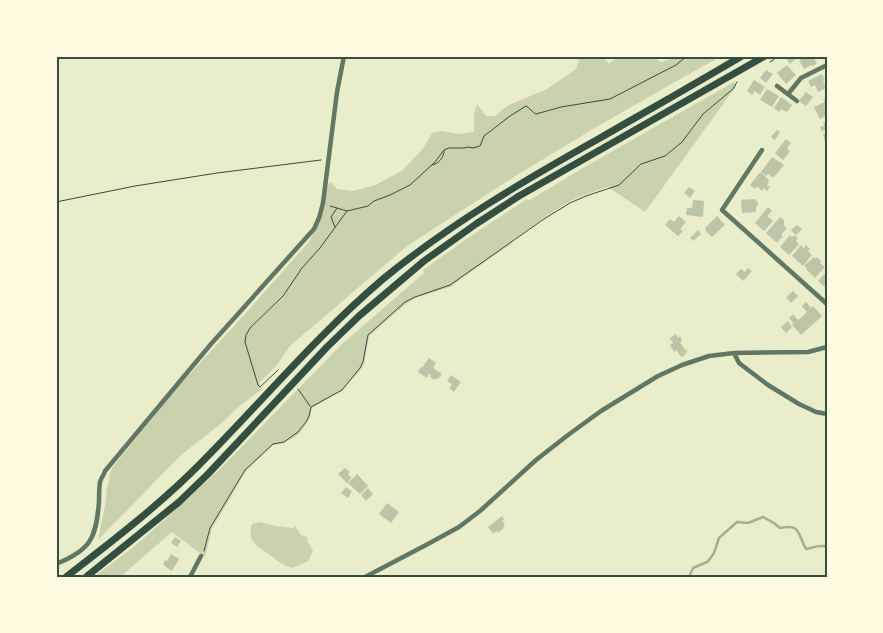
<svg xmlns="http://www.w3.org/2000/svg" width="883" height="633" font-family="Manrope,sans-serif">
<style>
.green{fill:#cad2ad}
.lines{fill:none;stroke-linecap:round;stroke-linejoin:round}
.stream{stroke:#a3b18a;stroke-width:2.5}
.building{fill:#bcc5a7}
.path{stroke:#344e41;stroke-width:1}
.minor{stroke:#617663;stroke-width:4.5}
.trunk{stroke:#344e41;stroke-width:7}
.neatline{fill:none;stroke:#344e41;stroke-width:2}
</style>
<rect width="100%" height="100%" fill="#e9edc9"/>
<!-- green -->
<path class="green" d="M580,56h22l7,8 10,-8h33l9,6 16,-6h45l-42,23 -87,50 -76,46 -110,71 -117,100 -13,19 -18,18 3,6 -26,20 -13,13 -42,33 -83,85 7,-34 2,-18 5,-20 63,-78 60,-65 73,-82 8,-14 10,-43 5,-4 6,7 16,2 22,-6 27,-14 20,-21 10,-17 10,-2 15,3 17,-2v-18l3,-10 9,12h9l12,-10 40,-17 29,-20z
M734,82l2,4 -2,3 -89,123 -37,-25c-13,4 -25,8 -37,14 -20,11 -39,26 -58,39l-1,3 -62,44 -35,11 -9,6 -37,32 -5,27 -3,6 -19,22 -30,17 -2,9 -3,6 -9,12 -14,8 -11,2 -27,26 -34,58 -7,28 -33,-25 -52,45h-26l41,-31 59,-53 31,-29 117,-120 82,-71 -1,-3 45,-32 59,-39 1,2 55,-33z
M259,522l17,4 17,2 2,-2 6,9 6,2 1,6 2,2 3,6 -5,10 -15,7c-9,-2 -15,-7 -22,-12 -12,-9 -25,-13 -19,-32z"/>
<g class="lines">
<!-- stream -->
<path class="stream" d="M689,577l4,-9 14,-6 2,-2 5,-7 5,-15 18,-16 11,1 15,-6 11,6 6,5c21,-4 17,5 26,21 7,-1 14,-5 21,-2"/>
</g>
<!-- building -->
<path class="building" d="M786,56h8l2,3 -6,5 -5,-7z
M806,56h7l4,8 -5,2 -1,-1 -7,4 -5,-9z
M787,65l9,10 -10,9 -9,-11z
M766,70l7,4 -7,9 -6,-5z
M822,74l3,6 -2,1 3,7 -8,4 -3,-7 -4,2 -3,-6z
M754,80l11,7 -5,8 -5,-4 -3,4 -5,-4z
M767,89l12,7 -7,11 -12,-7z
M806,92l7,5 -7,9 -7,-5z
M781,97l11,8 -5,7 -6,-3 -2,3 -5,-4z
M827,98v17l-7,4 -6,-12 11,-5 -2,-3z
M827,121v25h-1l-3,-12 3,-1 -1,-3 -4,1 -1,-4 4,-1 -1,-4z
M777,130l3,2 -5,8 -4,-3z
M786,139l5,4 -4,5 3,3 -7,9 -8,-7z
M772,157l12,8 -11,13 -5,-4 -2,2 -5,-4z
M760,172l9,8 -1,2 1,1 -2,2 3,2 -3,4 -3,-3 -2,3 -5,-5 -2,3 -5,-4z
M689,187l6,4 -5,7 -6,-5z
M755,199v2l2,-1 1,6h-2v6l-14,1 -1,-13z
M693,200l11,1 -1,16 -17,-2 1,-7h5z
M768,207l4,4 -5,5 6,5 -9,10 -9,-8z
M679,216l7,6 -6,7 3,2 -5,5 -13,-11 5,-6 4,3z
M717,216l8,9 -13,12 -7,-7 1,-1 -1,-1z
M780,217l4,3v6l3,2 -6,7 2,1 -6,7 -11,-10z
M797,225l5,4 -6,6 -5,-5z
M698,230l3,4 -8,7 -3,-3z
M790,235l2,2 2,-2 4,3 -2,3 3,3 -10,11 -9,-8z
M801,245l3,3 2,-3 4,4 -2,2 4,4 -9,11 -11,-10z
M814,257l2,2 1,-2 4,4 -1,2 5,4 -10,11 -9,-9 1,-1 -3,-2z
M748,268l4,3 -9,10 -7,-7 5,-5 4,3z
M827,271v18l-9,-8z
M793,291l5,5 -7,7 -5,-6z
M806,302l5,6 2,-2 9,10 -21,19 -9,-10 2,-1 -5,-6 4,-4 5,6 5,-4 4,-4 -5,-6z
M788,321l4,6 -6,6 -5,-6z
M676,334l2,4 2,-2 2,5 -2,1 5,8 1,-1 1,3 -4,5 -3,-1 -3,-6 -3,2 -4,-7 3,-2 -3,-5z
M429,358l7,5 -3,5 9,6 -4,5 -2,-1 -1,2 -5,-3 1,-2 -2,-1 -2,4 -9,-6 3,-5 1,1z
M451,375l10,7 -7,10 -5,-4 3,-4 -5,-3z
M345,468l5,4 -2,2 3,4 -4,5 -9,-9z
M357,474l11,12 -8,8 -12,-11z
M346,487l6,4 -4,7 -7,-5z
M368,488l5,6 -7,7 -5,-6z
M387,503l12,9 -8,11 -12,-9z
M502,516l2,4 -2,1 3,4 -2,2 1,1 -6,5 -1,-2 -4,3 -5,-7z
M175,537l6,4 -4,6 -6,-4z
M171,554l8,5 -7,12 -9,-6 2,-5 2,1z"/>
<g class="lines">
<!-- path -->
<path class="path" d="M770,62l6,-4v-2
M432,165c6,-1 12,-7 12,-14
M56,202l79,-16 82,-13 104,-13
M330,206l17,5 21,-5 6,-5 16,-6 20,-10 25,-23 9,-12 5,-2h15l4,-1 5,1 7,-2 4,-10 26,-20 16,-10c4,2 6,6 10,8l25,-7 49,-8 66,-34 11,-9
M335,227l-4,-10 6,-9
M278,370l-18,17 -2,-2 -13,-43 1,-7 4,-7 33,-32 19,-28 18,-20 27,-37
M298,389l12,17
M204,551l6,-23 35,-58 28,-26 11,-2 14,-10 8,-10 3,-6 2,-9 31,-17 18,-22 3,-6 5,-27 37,-33 10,-5 35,-12 94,-66 26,-16 16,-7 33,-11 22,-21 24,-8 17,-14 21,-28 30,-25 4,-7"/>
<!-- minor -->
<path class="minor" d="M777,86l20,15
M788,94l13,-16 26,-13
M762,150l-40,60 105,94
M734,353l5,10 29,22 31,19 17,8 11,2
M56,564c35,-14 40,-26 43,-62 0,-7 0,-14 1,-20 1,-4 4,-7 5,-11l106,-127 103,-115 5,-11 4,-15 14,-111 7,-36
M190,577l11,-21
M365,577l61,-32 33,-18 21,-16 56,-51 32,-25 33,-24 57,-35 24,-11 27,-9 25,-3 74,-1 19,-5"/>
<!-- trunk -->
<path class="trunk" d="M66,577c45,-35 91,-70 132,-111 62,-62 118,-130 185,-187 67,-55 142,-99 217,-141 47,-27 95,-54 142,-82
M86,577l93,-75 29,-28 119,-127 32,-31 65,-55 52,-37 43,-28 246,-140"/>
</g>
<!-- border -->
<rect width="883" height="633" fill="none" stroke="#fefae0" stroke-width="115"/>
<rect x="58" y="58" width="768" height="518" class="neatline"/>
</svg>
